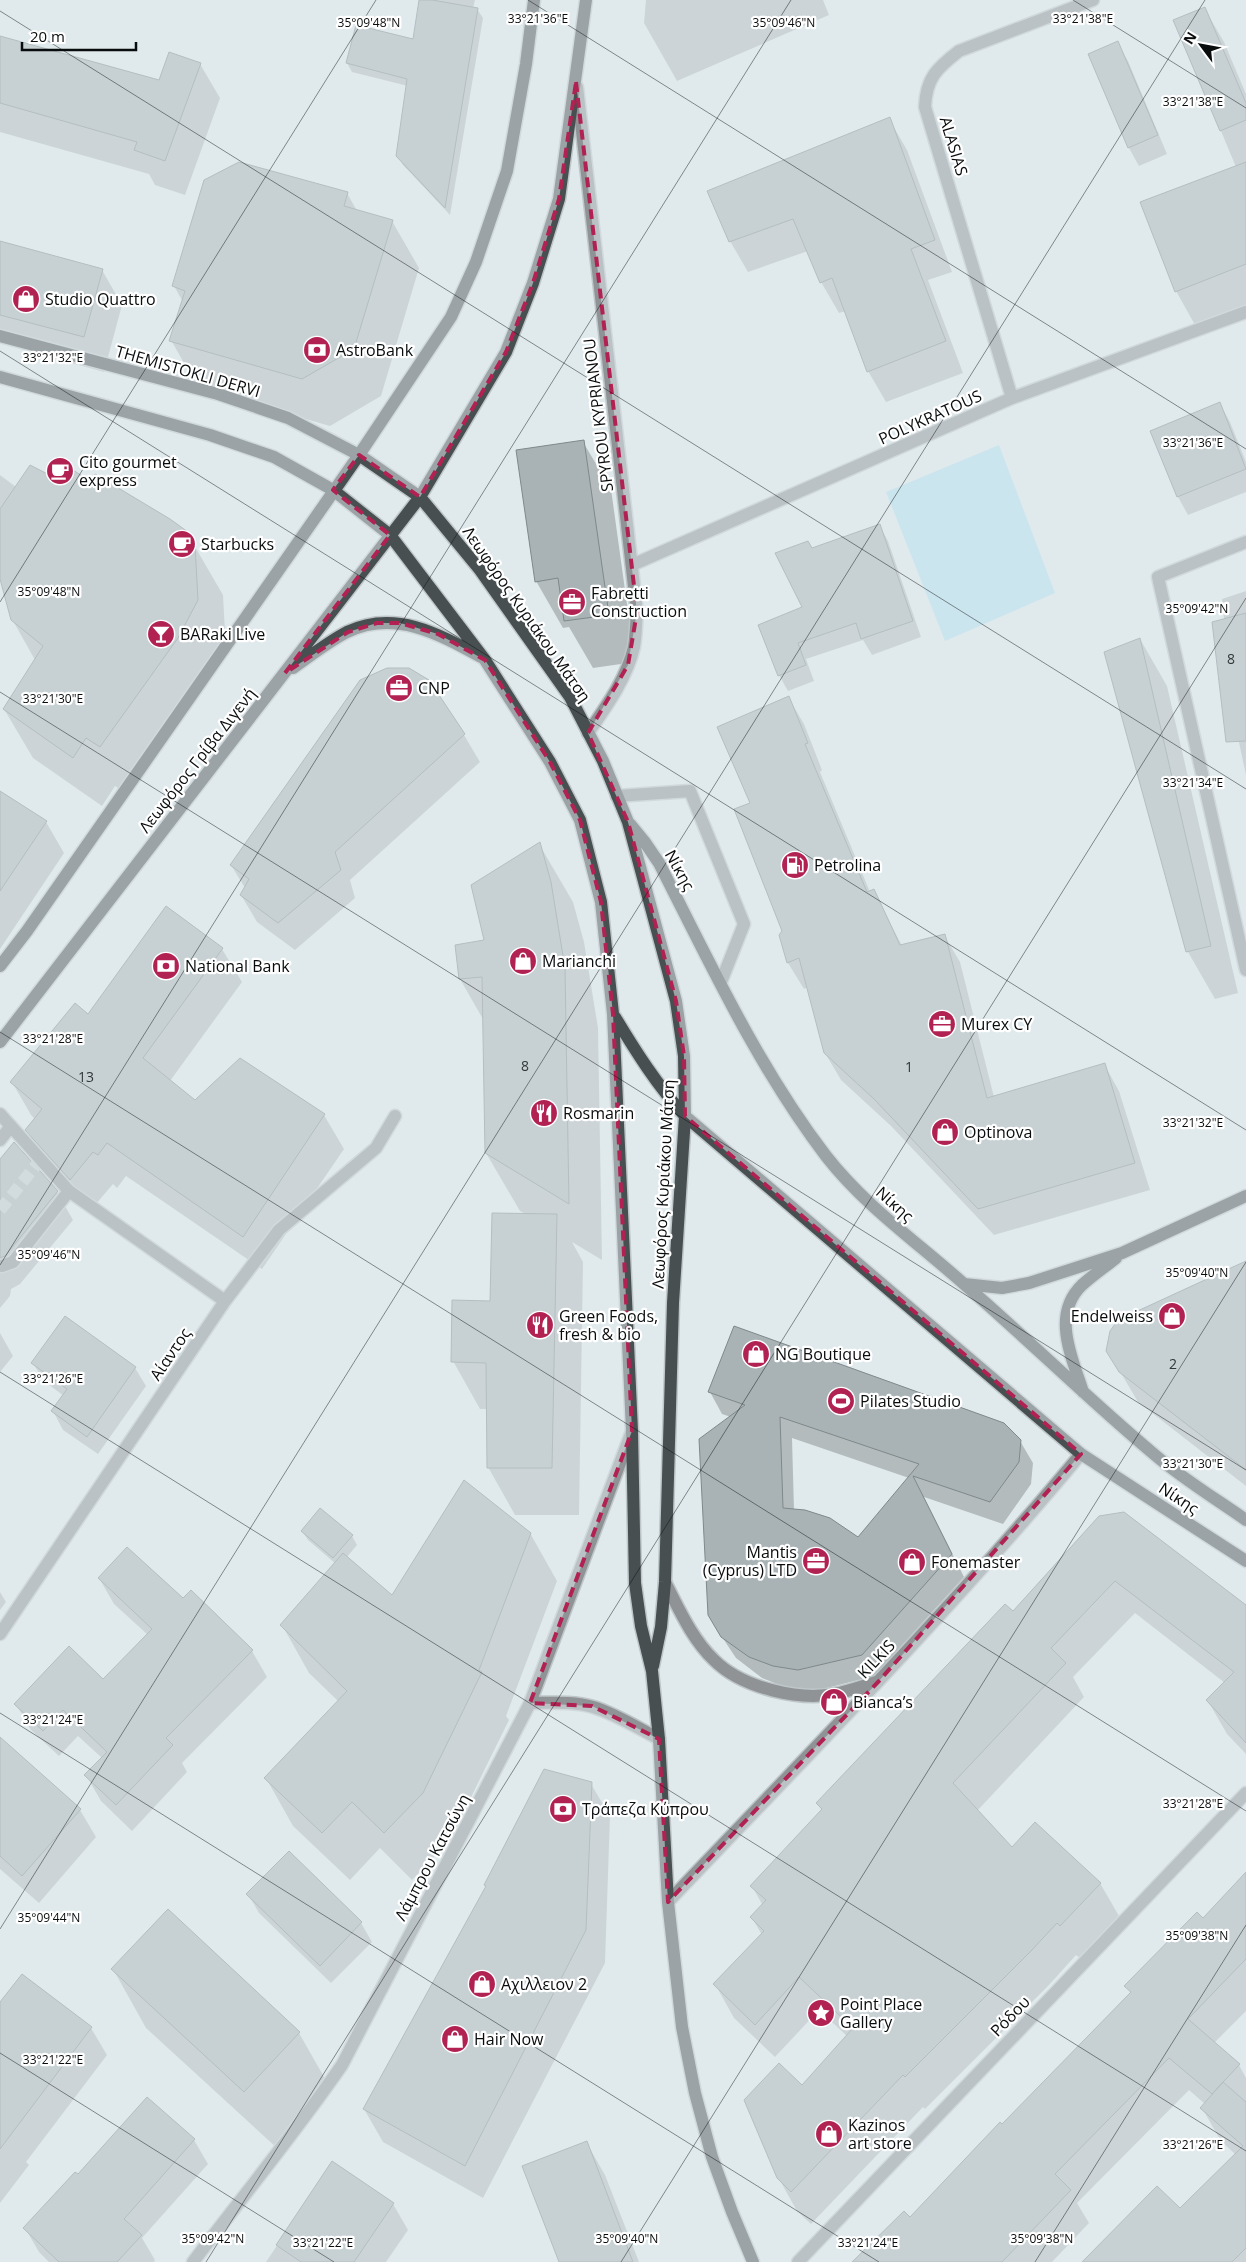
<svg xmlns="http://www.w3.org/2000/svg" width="1246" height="2262" font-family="'Open Sans',sans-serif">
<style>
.green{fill:#b2e1ef}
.shadow{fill:#0003;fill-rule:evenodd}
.building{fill:#a9b3b6;stroke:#7f888b;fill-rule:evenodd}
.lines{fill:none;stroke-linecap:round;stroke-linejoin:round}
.minor-tunnel{stroke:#c0c9cb;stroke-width:12;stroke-dasharray:12 6;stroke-linecap:butt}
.minor-casing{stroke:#bec6c9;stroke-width:15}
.major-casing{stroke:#bec6c9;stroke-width:15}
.minor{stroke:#8f9395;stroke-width:12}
.major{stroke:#484f51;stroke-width:12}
.marked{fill:none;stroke:#b12152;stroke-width:4;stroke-dasharray:10 6;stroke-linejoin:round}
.ticks{fill:none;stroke:#090c0d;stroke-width:1;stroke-opacity:0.45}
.labels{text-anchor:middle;stroke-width:4.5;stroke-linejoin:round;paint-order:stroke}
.number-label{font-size:14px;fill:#313637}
.street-label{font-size:16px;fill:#090c0d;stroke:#fff}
.poi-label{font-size:16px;fill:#090c0d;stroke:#fff;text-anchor:start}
.ticks-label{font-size:12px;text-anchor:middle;fill:#090c0d;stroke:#fff;stroke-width:4.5;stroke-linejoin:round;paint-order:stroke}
</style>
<rect width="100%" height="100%" fill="#e0eaed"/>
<!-- green -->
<path class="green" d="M999,445l56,148 -110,48 -59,-149z"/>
<!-- shadow -->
<path class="shadow" d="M420,0h55l-2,8 4,1 6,9 -33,197 -47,-50 -5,-10 10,-69 -56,-14 -5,-9 67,-22z
M646,0h177l6,15 -152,66 -33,-58z
M1204,8l20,34 22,52v211l-51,20 -19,-34 60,-124 -61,-146z
M1117,43l11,18 39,93 -28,12 -10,-18z
M0,51l160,30 40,-17 20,34 -35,97 -30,-10 -6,-11 -149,-42z
M889,119l18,31 45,122 -24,8 35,93 -77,29 -18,-31 -22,-60 -7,2 -18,-31 -13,-31 -60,21 -18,-31z
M347,193l10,18 35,10 27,47 -38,128 -51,30 -132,-38 -27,-48 12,-38 -9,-16z
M0,242l102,28 20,35 -18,67 -104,-29z
M1220,404l10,18 16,40v30l-58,23 -10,-18 -26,-66z
M583,442l28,47 24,173 -42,6 -24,-41 -6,1 -27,-47z
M0,475l16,12 74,-4 97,50 36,62 3,55 -20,37 -77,109 -14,-10 -13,20 -69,-48 -29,-49 31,-49 -23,-41 -12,-45z
M879,525l9,16 33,96 -49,18 -9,-15 -57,19 8,22 -26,10 -9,-16 25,-67 8,-59z
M1246,591v184l-11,-51 -13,-125z
M1140,639l27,47 71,307 -23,6 -27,-47z
M788,697l16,27 18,46 -2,2 50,120 4,-1 28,55 42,-11 16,27 34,135 110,-33 15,27 31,99 -156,45 -103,-109 -50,-46 -16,-27 -17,-66 -4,2 -16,-26 -7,-28 3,-4 -33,-128z
M464,735l16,27 -130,118 5,18 -60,52 -38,-28 -16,-27 4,-7 -14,-23z
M0,792l46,30 18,31 -64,96z
M539,844l34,58 11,40 14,86 4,232 -30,-18 11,20 -4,253h-64l-27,-48v-58h-8l-27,-48 38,-58 35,-89 -6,-3 -34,-58 -2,-132 -24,-42 25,-38z
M166,908l56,41 20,33 -72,99 25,20 45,-41 84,55 20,34 -82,120 -136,-93 -9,12 -4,-4 -24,28 -43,-49 -20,-33 9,-11 -4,-4 -19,-33 76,-67z
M14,1144l43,48 16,28 -53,64 -9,5 -1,7 -10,12v-147z
M1246,1263v223l-108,-84 -30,-51z
M0,1333l13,23 -13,16z
M33,1363l102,5 11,18 -48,68 -35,-24 -10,-19 11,-15 -20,-15z
M710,1392l310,49 13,22 -2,21 -28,40 -79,-27 40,80 -90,99 -63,16 -24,-4 -25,-10 -26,-20 -14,-21 9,-220 -9,-3zM792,1438l117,40 -51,61 -64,-29z
M1099,1517l147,90v147l-19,-20 -19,-33 17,-18 -90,-70 -62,64 11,20 -107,114 35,37 88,35 19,33 -39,42 -4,-3 -27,30 -124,124 -2,-2 -112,117 -14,-13 -19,-34 24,-90 45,-51 -28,-26 -44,47 -41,-39 -19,-34 47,-49 -10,-17 11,-12 -11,-20 70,-75 -5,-8 196,-190z
M302,1531l50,5 5,9 -10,12 45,40 138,-64 27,48 -51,135 3,4 -59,120 -38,40 -32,-32 -30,32 -57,-54 -27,-48 73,-76 -30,-29 -27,-48 54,-61 -28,-24z
M99,1578l84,22 69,51 15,26 -85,86 5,9 -55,59 -31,-30 -15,-26 16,-17 -24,-22 -19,20 -28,-26 -15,-26 87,-24 45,-45 -34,-31z
M0,1592l6,10 -6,8z
M0,1744l80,66 16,27 -57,66 -39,-34z
M591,1784l19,32 -5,147 -122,235 -100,-56 -19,-33 123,-221 -2,-3z
M289,1852l72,71 11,19 -41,41 -72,-70 -11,-19z
M1246,1874v137l-32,32 25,22 7,13v184h-153l87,-52 56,-55 -15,-14 -19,-33 3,-4 -16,-14 -112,113 12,20 -37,39h-193l51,-43 221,-225 -5,-8 77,-67z
M113,1969l186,64 33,58 -54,58 -132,-121z
M22,1975l69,53 16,27 -81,107 3,3 -29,38v-199z
M194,2140l14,24 -66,74 13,22 -1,2h-105l-10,-10 -14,-24 53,-52z
M586,2142l19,33 34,87h-79z
M332,2163l61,41 15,26 -22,32h-120z"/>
<!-- building -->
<path class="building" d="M419,0h13l46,8 -33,200 -49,-52 11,-77 -61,-16 10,-38 57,14z
M1205,7l41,96v17l-26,11 -47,-111z
M0,36l159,44 10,-28 32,11 -36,98 -31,-11 3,-8 -137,-39z
M1118,41l40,94 -30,13 -40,-94z
M890,117l45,123 -24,9 35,92 -79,31 -35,-94 -12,5 -27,-64 -64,23 -22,-51z
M239,162l109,30 -4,14 49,14 -39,129 -52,30 -133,-38 16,-50 -13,-5 32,-106z
M1246,162v102l-71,28 -35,-90z
M0,241l103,28 -19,68 -84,-22z
M1220,402l26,67 -69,28 -27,-66z
M584,440l25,175 -45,6 -6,-43 -23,4 -19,-132z
M30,465l35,18 8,-13 17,11 5,-7 75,45 18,13 7,13 3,55 -20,38 -78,109 -14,-9 -13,20 -70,-49 40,-63 -32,-26 -11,-41v-70z
M880,524l33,97 -52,18 -5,-16 -58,20 8,22 -28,11 -20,-51 44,-18 -27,-54 33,-12 4,7z
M1246,613v128l-20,1 -14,-120z
M1140,638l71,308 -25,6 -82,-300z
M387,668h22l20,12 36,54 -130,118 6,18 -63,53 -38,-28 9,-16 -19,-14 130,-185z
M789,696l19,47 -3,1 62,148 7,-3 26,56 45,-11 42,164 118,-35 30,100 -157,46 -104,-110 -50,-46 -25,-95 -12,5 -8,-28 3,-4 -48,-122 16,-6 -33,-76z
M0,791l47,30 -47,70z
M540,842l11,40 14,86 4,236 -84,-51 -3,-176 -23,2 -4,-34 29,-5 -13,-55z
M166,906l57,42 -80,110 52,42 45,-42 85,56 -82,123 -136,-94 -9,12 -5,-3 -23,28 -45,-50 17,-21 -32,-27 65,-79 13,11z
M14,1142l44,49 -53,65 -5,2v-99z
M492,1213l65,1 -5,254h-65l-1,-105 -35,-1 1,-62 38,1z
M1246,1261v209l-127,-98 -13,-21 4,-20 8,-11z
M65,1316l71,51 -49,70 -36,-26 16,-22 -36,-26z
M734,1326l270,97 17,17 -2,22 -29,40 -77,-26 39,78 -90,101 -64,15 -25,-4 -24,-9 -28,-20 -13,-22 -9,-176 46,-34 -37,-13zM780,1417l139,47 -61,73 -28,-19 -25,-8 -22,-2z
M464,1480l67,53 -52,137 3,2 -59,121 -39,40 -32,-31 -30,31 -58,-55 83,-87 -67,-66 63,-72 49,42z
M320,1508l33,27 -20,23 -32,-27z
M1124,1512l122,93v138l-40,-43 28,-28 -119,-91 -64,67 15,15 -113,120 59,64 23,-25 66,61 -41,43 -3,-3 -26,28 -126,126 -2,-2 -112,117 -14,-14 -33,-78 35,-37 23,22 51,-57 -54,-51 -44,48 -42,-41 51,-53 -14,-14 16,-17 -16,-14 72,-77 -6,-6 189,-199 8,7 86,-95z
M127,1547l56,51 8,-8 62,60 -87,88 7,7 -57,60 -32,-30 23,-23 -44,-42 -20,21 -29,-27 55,-58 34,33 49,-50 -54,-51z
M0,1737l81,72 -59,67 -22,-20z
M544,1769l48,13 -6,148 -121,236 -102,-57 123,-223 -2,-1z
M289,1851l73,71 -42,44 -74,-72z
M1246,1872v87l-58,60 52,45 -28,30 -43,-36 -114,116 16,16 -69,72h-150l52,-51 6,6 90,-95 2,2 129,-132 -7,-6 73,-74 6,6z
M168,1909l132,123 -56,60 -133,-123z
M22,1974l70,53 -92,122v-147z
M1223,2082l23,20v146l-14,14h-150l75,-76 23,22 63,-62 -43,-38z
M147,2097l48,42 -71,80 18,16 -25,27h-58l-36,-34 52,-56 3,2z
M587,2141l46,121h-74l-37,-96z
M332,2161l62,42 -40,59h-53l-25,-17z"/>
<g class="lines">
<!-- minor-tunnel -->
<path class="minor-tunnel" d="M0,1210l41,-51"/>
<!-- minor casing -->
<g class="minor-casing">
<path id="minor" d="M577,87l60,525c-1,11 -1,23 -3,35 -7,31 -28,60 -46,86
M1012,398l-87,-291c1,-29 12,-39 34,-56l134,-51
M1246,542l-88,35 88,393
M632,565l380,-167 234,-86
M617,796l73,-5 54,133 -23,58
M0,1114l69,77 156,110
M0,1140l11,-14
M2,1266l11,-4 56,-71
M665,1582c14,27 27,57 49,78 28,28 87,42 125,33 13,-3 25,-7 37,-11
M0,1634l225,-333 54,-71 97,-82 19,-32
M530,1703c21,0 43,-2 63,4 23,7 45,21 66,32
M668,1902c140,-147 283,-292 413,-448
M193,2262c50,-66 102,-129 149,-197l188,-362 102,-272
M798,2262l448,-469"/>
</g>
<!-- major casing -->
<g class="major-casing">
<path id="major" d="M0,336l218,58 70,24 71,37 61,42 60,73 90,127 33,64 25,61 48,179 8,55 1,60 -12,187 -8,279 -4,45 -8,39
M0,377l210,58 64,22 59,33 57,45 95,125 65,102 30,58 21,82 12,112 19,417 3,152 6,43 11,45 7,68 9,163 14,125 13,66 17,64 20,55 21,50
M293,668c17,-12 35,-26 54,-36 48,-23 92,2 134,25
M630,824l14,17 15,22c51,100 99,204 167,293 39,50 91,86 138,128 65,56 125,116 191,171 28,24 61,44 91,65
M0,966l27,-35 332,-476 92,-138 25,-55 31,-91 19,-107 8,-64
M615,1017c21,35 42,68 70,99l396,338 165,107
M0,1042l420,-545 86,-145 27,-69 26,-84 27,-199
M964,1284l38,4 27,-5 93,-30 124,-57
M1083,1392c-11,-35 -32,-77 -1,-107 11,-10 23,-18 34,-27"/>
</g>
<!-- minor -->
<use href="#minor" class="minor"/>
<!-- major -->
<use href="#major" class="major"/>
</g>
<!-- marked area -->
<path d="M0 0H1246V2262H0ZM576,82l61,530 -9,53 -40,68 40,89 48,179 8,55 1,60 396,338 -202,227 -211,221 -9,-163 -67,-33 -62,-3 102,-272 -19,-417 -12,-112 -21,-82 -30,-58 -65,-102 -47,-26 -38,-11h-23l-29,9 -63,41 105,-138 -57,-45 26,-35 61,42 86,-145 27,-69 26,-84z" fill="#e0eaed" fill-opacity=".55" fill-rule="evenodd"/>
<path class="marked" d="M576,82l61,530 -9,53 -40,68 40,89 48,179 8,55 1,60 396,338 -202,227 -211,221 -9,-163 -67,-33 -62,-3 102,-272 -19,-417 -12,-112 -21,-82 -30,-58 -65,-102 -47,-26 -38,-11h-23l-29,9 -63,41 105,-138 -57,-45 26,-35 61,42 86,-145 27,-69 26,-84z"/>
<!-- ticks -->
<path class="ticks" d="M528,0l718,449M1073,0l173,108M0,11l1246,778M0,351l1246,779M0,602l376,-602M0,692l1246,778M0,1032l1246,779M0,1265l791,-1265M0,1372l1246,779M0,1713l879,549M0,1929l1205,-1929M0,2053l334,209M206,2262l1040,-1664M621,2262l625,-1000M1035,2262l211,-337"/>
<!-- icons -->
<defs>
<g id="shop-disc" transform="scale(1.4375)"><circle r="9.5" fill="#b12152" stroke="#fff"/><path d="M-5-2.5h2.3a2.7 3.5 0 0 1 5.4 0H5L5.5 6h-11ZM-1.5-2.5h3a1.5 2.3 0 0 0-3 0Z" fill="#fff"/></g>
<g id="bank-disc" transform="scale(1.4375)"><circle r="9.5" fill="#b12152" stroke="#fff"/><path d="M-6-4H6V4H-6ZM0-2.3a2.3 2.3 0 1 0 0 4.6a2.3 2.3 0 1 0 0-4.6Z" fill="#fff"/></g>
<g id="cafe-disc" transform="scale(1.4375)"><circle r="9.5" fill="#b12152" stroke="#fff"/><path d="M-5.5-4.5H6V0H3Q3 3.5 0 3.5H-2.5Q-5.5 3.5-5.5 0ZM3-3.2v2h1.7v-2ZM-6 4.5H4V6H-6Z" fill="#fff"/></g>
<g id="office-disc" transform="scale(1.4375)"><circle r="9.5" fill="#b12152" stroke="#fff"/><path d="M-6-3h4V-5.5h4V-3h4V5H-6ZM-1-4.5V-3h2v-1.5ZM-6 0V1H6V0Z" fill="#fff"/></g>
<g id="bar-disc" transform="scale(1.4375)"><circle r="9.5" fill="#b12152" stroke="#fff"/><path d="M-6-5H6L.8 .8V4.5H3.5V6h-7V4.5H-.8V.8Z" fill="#fff"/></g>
<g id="fuel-disc" transform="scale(1.4375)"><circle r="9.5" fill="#b12152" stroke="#fff"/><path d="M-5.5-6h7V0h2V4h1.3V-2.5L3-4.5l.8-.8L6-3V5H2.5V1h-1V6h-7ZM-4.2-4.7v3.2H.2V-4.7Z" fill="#fff"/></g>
<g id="restaurant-disc" transform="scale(1.4375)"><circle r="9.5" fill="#b12152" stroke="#fff"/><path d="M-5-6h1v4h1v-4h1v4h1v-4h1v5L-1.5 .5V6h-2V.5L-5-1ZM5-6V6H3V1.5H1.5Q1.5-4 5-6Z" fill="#fff"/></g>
<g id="stadium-disc" transform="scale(1.4375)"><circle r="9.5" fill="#b12152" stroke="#fff"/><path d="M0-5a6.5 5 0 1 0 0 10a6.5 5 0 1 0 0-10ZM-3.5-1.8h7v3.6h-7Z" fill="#fff"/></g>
<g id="sight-disc" transform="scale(1.4375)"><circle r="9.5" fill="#b12152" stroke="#fff"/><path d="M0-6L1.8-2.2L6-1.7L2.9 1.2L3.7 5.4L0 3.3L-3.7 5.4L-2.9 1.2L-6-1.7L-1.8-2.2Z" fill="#fff"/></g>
</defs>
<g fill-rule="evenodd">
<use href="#shop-disc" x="26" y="299"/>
<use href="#bank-disc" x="317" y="350"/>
<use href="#cafe-disc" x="60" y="471"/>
<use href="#cafe-disc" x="182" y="544"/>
<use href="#office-disc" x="572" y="602"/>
<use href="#bar-disc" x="161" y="634"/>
<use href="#office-disc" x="399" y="688"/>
<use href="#fuel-disc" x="795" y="865"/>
<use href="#shop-disc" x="523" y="961"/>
<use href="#bank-disc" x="166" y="966"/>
<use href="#office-disc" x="942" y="1024"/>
<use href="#restaurant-disc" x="544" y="1113"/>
<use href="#shop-disc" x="945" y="1132"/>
<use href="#shop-disc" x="1172" y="1316"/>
<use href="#restaurant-disc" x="540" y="1325"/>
<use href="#shop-disc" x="756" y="1354"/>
<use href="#stadium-disc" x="841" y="1401"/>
<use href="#office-disc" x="816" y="1561"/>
<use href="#shop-disc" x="912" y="1562"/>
<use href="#shop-disc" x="834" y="1702"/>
<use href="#bank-disc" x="563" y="1809"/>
<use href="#shop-disc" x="482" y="1984"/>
<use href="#sight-disc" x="821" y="2013"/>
<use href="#shop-disc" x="455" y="2039"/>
<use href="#shop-disc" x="829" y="2134"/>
</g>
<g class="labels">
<!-- number labels -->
<g class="number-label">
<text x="1231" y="664">8</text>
<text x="525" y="1071">8</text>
<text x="909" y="1072">1</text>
<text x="86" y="1082">13</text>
<text x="1173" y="1369">2</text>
</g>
<!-- street labels -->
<g class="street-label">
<text transform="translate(954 146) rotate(73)" y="6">ALASIAS</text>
<text transform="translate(188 371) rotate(16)" y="6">THEMISTOKLI DERVI</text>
<text transform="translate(598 415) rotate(-97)" y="6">SPYROU KYPRIANOU</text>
<text transform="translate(930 417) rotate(-24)" y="6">POLYKRATOUS</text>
<text transform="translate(527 614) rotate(55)" y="6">Λεωφόρος Κυριάκου Μάτση</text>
<text transform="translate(197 760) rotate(-52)" y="6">Λεωφόρος Γρίβα Διγενή</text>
<text transform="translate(680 870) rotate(61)" y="6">Νίκης</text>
<text transform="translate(663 1184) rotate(-87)" y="6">Λεωφόρος Κυριάκου Μάτση</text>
<text transform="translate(895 1204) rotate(42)" y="6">Νίκης</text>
<text transform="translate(170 1354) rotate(-56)" y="6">Αίαντος</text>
<text transform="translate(1179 1498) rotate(33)" y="6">Νίκης</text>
<text transform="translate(876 1659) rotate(-47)" y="6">KILKIS</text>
<text transform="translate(432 1857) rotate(-62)" y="6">Λάμπρου Κατσώνη</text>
<text transform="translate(1010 2016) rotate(-46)" y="6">Ρόδου</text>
</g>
<!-- poi labels -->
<g class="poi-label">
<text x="45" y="305">Studio Quattro</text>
<text x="336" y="356">AstroBank</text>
<text x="79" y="468">Cito gourmet<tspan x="79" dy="18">express</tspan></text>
<text x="201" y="550">Starbucks</text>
<text x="591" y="599">Fabretti<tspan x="591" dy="18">Construction</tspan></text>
<text x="180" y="640">BARaki Live</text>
<text x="418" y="694">CNP</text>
<text x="814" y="871">Petrolina</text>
<text x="542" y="967">Marianchi</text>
<text x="185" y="972">National Bank</text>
<text x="961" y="1030">Murex CY</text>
<text x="563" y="1119">Rosmarin</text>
<text x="964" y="1138">Optinova</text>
<text x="559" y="1322">Green Foods,<tspan x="559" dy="18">fresh &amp; bio</tspan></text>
<text x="1153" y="1322" text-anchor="end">Endelweiss</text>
<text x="775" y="1360">NG Boutique</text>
<text x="860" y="1407">Pilates Studio</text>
<text x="797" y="1558" text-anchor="end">Mantis<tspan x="797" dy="18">(Cyprus) LTD</tspan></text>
<text x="931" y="1568">Fonemaster</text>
<text x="853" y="1708">Bianca’s</text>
<text x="582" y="1815">Τράπεζα Κύπρου</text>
<text x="501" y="1990">Αχιλλειον 2</text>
<text x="840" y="2010">Point Place<tspan x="840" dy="18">Gallery</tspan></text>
<text x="474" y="2045">Hair Now</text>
<text x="848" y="2131">Kazinos<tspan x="848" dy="18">art store</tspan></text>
</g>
</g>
<g class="ticks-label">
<text x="538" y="23">33°21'36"E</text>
<text x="1083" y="23">33°21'38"E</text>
<text x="369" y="27">35°09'48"N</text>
<text x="784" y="27">35°09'46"N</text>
<text x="1193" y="106">33°21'38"E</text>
<text x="53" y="362">33°21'32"E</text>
<text x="1193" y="447">33°21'36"E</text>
<text x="49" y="596">35°09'48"N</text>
<text x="1197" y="613">35°09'42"N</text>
<text x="53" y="703">33°21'30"E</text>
<text x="1193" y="787">33°21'34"E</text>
<text x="53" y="1043">33°21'28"E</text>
<text x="1193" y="1127">33°21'32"E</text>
<text x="49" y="1259">35°09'46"N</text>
<text x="1197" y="1277">35°09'40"N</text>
<text x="53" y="1383">33°21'26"E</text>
<text x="1193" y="1468">33°21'30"E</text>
<text x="53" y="1724">33°21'24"E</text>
<text x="1193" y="1808">33°21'28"E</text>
<text x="49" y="1922">35°09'44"N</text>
<text x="1197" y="1940">35°09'38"N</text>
<text x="53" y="2064">33°21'22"E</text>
<text x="1193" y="2149">33°21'26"E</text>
<text x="213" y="2243">35°09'42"N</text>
<text x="627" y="2243">35°09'40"N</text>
<text x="1042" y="2243">35°09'38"N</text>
<text x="323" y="2247">33°21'22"E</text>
<text x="868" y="2247">33°21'24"E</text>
</g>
<!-- north arrow -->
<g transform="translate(1201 45) rotate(302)" stroke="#ffffff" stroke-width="4" paint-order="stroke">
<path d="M0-4L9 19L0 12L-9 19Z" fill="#090c0d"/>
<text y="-8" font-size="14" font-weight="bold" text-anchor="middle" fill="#090c0d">N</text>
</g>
<!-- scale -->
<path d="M22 42v8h114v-8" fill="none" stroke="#090c0d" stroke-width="2.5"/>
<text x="30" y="42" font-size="15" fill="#090c0d" stroke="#ffffff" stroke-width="4" paint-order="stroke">20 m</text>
</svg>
